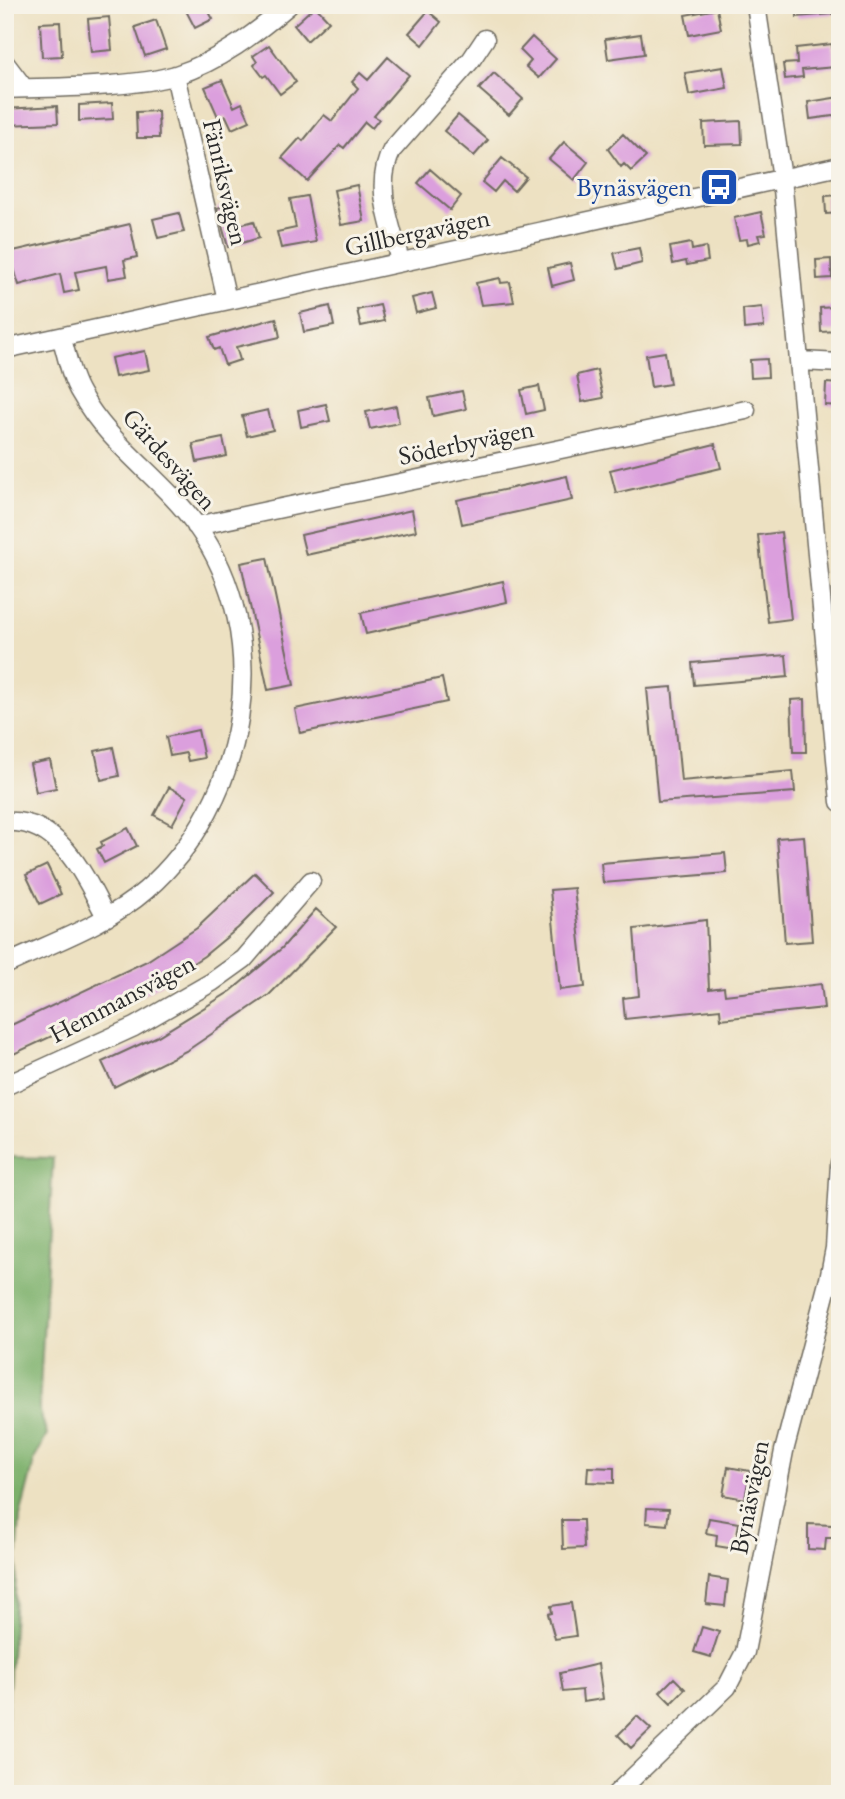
<svg xmlns="http://www.w3.org/2000/svg" width="845" height="1799" font-family="'EB Garamond',serif">
<style>
.forest{fill:#7bb06b;stroke:#536e4b;stroke-width:2}
.building{fill:#db9fdd}
.lines{fill:none;stroke-linecap:round;stroke-linejoin:round}
.street-casing{stroke:#6f6b60;stroke-width:21}
.street{stroke:#fff;stroke-width:18}
.labels{text-anchor:middle;stroke-width:6;stroke-linejoin:round;paint-order:stroke}
.street-label{font-size:26px;fill:#2b2b2b;stroke:#f7f3e8}
.transit-label{font-size:26px;fill:#164399;stroke:#f7f3e8;text-anchor:end}
</style>
<rect width="100%" height="100%" fill="#f7f3e8"/>
<filter id="ink" filterUnits="userSpaceOnUse"><feTurbulence type="fractalNoise" baseFrequency=".0143" numOctaves="2"/><feDisplacementMap in="SourceGraphic" scale="14" xChannelSelector="R" yChannelSelector="G"/><feConvolveMatrix kernelMatrix="1 2 1 2 8 2 1 2 1" color-interpolation-filters="sRGB"/></filter>
<filter id="wash" filterUnits="userSpaceOnUse"><feTurbulence type="fractalNoise" baseFrequency=".00686" numOctaves="4" result="noise"/><feDisplacementMap in="SourceGraphic" scale="28" xChannelSelector="R" yChannelSelector="G"/><feGaussianBlur stdDeviation="1.57" result="paint"/><feColorMatrix in="noise" values="0 0 0 0 0 0 0 0 0 0 0 0 0 0 0 0 0 1.4 0 .05"/><feComposite in="paint" operator="in"/></filter>
<g filter="url(#wash)">
<rect width="100%" height="100%" fill="#ede1c2"/>
<!-- forest -->
<path class="forest" d="M5,1157l48,1 -14,250 8,27 -12,23 -15,59 -15,232z"/>
<g id="blocks">
<!-- building -->
<path class="building" d="M183,5h22l8,14 -18,9z
M797,5h36v9l-36,3z
M315,6l14,15 -22,20 -13,-16z
M717,9l4,20 -32,6 -4,-20z
M428,11l13,11 -18,23 -14,-12z
M109,17l3,33 -21,2 -3,-33z
M156,20l10,29 -21,7 -10,-29z
M60,22l2,34 -20,1 -2,-34z
M641,34l3,20 -36,5 -3,-20z
M532,37l24,22 -17,19 -13,-11 5,-6 -11,-11z
M832,44l3,23 -33,3 1,7 -18,2 -2,-15 14,-1 -1,-15z
M269,45l27,37 -16,12 -14,-19 -3,2 -9,-12 3,-3 -4,-6z
M388,57l21,18 -35,41 5,3 -7,9 -7,-6 -21,26 -4,-3 -33,36 -25,-23 18,-20 3,3 21,-26 8,6 26,-33 -6,-6 8,-9 8,7z
M723,67l4,21 -38,7 -4,-22z
M494,73l29,26 -14,16 -30,-26z
M222,80l12,27 8,-4 8,18 -18,8 -6,-13 -7,3 -14,-32z
M840,97v18l-30,4 -2,-17z
M112,103l1,16 -34,2v-16z
M57,106l1,17 -53,2v-16z
M158,111l1,27h-22l-1,-26z
M458,115l30,25 -14,16 -30,-25z
M741,121l1,23 -38,1 -1,-22z
M623,134l23,23 -15,14 -7,-7 -3,3 -13,-18z
M564,142l24,20 -14,18 -25,-21z
M502,158l24,19 -12,14 -11,-10 -9,11 -12,-10z
M430,169l31,27 -11,14 -32,-27z
M357,185l7,36 -23,4 -7,-35z
M840,195v18l-14,1 -1,-18z
M307,196l9,46 -35,6 -4,-16 19,-4 -6,-29z
M230,205l6,21 18,-5 5,17 -31,9 -11,-39z
M761,212l5,22 -8,1 2,6 -12,3 -1,-5 -8,1 -5,-22z
M179,213l5,19 -26,6 -5,-19z
M130,224l7,33 -13,3 3,16 -19,3 -2,-13 -31,6 4,18 -15,3 -4,-19 -41,11 -10,-33z
M691,243l1,7 14,-3 2,14 -21,4 -1,-4 -13,3 -3,-17z
M639,248l3,15 -24,6 -4,-16z
M831,259l1,19 -15,1 -1,-19z
M570,263l4,17 -22,6 -4,-18z
M500,278l1,5 9,-1 4,20 -33,3 -5,-22z
M432,293l4,15 -20,5 -4,-15z
M380,305l4,16 -23,5 -4,-16z
M330,306l4,20 -30,6 -4,-19z
M762,307l2,20 -20,2 -1,-20z
M835,307l2,24 -16,1 -1,-24z
M276,318l4,19 -44,10 4,13 -15,5 -6,-17 -5,2 -5,-13z
M145,351l4,19 -34,7 -4,-19z
M665,352l5,32 -19,3 -5,-32z
M767,359l1,18 -17,1 -1,-18z
M597,370l6,28 -21,4 -5,-27z
M826,383l14,1v22l-15,-1z
M539,386l5,24 -18,4 -5,-24z
M462,391l4,18 -33,7 -4,-18z
M326,404l4,17 -29,6 -3,-17z
M396,406l3,17 -29,6 -4,-17z
M268,410l5,20 -26,6 -5,-20z
M223,438l4,18 -30,6 -4,-18z
M715,444l6,24 -105,25 -6,-23z
M567,476l5,24 -110,24 -5,-24z
M412,510l4,21 -110,24 -5,-20z
M781,532l10,87 -23,3 -10,-87z
M267,558l27,127 -26,5 -27,-127z
M503,581l4,21 -141,32 -5,-21z
M786,655l2,22 -94,8 -2,-22z
M442,678l5,24 -147,31 -5,-24z
M672,687l9,94 112,-10 2,21 -137,10 -11,-113z
M805,699l1,53h-13l-2,-52z
M198,730l6,28 -16,3 -2,-8 -16,3 -4,-19z
M113,747l6,29 -18,4 -6,-29z
M50,760l6,28 -20,4 -6,-28z
M169,787l18,10 -15,28 -18,-10z
M128,828l9,18 -33,17 -7,-14 6,-3 -2,-4z
M804,836l8,105 -27,2 -8,-105z
M725,853l2,20 -124,10 -2,-20z
M47,865l14,29 -21,10 -14,-29z
M255,873l19,19 -36,36 -34,28 -53,34 -146,68v-30l142,-67 50,-33z
M574,888l11,99 -25,3 -10,-100z
M316,909l20,18 -67,68 -81,55 -74,37 -12,-25 56,-26 73,-45 51,-43z
M706,920l3,69 15,-2 1,8 96,-11 3,24 -103,11 -1,-10 -95,10 -2,-21 16,-2 -5,-67z
M588,1467l26,1v15l-27,-1z
M728,1467l22,4 -5,28 -22,-4z
M647,1508l22,1 -2,16 -21,-2z
M709,1518l30,5 -4,26 -19,-3 1,-11 -11,-2z
M562,1520h21l1,28 -21,1z
M808,1524l25,1v13h-7l-1,12 -17,-1z
M709,1577l19,3 -3,26 -19,-2z
M571,1603l5,33 -21,3 -7,-25 4,-1 -1,-7z
M702,1627l17,5 -8,25 -17,-5z
M598,1664l5,35 -20,3 -1,-12 -19,2 -3,-19z
M674,1678l11,11 -14,14 -11,-11z
M637,1716l14,13 -20,19 -13,-13z"/>
</g>
</g>
<g filter="url(#ink)">
<use href="#blocks" fill-opacity="0" stroke="#6f6b60" stroke-width="2"/>
<g class="lines">
<!-- street casing -->
<g class="street-casing">
<path id="street" d="M756,5l26,173 58,624
M5,63l19,25
M175,75l52,225
M5,89c48,-2 127,-1 171,-14 42,-13 80,-42 113,-70
M400,261c-9,-37 -27,-75 -8,-111l79,-90 14,-21
M5,349l835,-183
M801,361l39,2
M196,526l550,-116
M5,822c54,-5 81,56 101,95
M5,965c46,-22 102,-41 141,-75 101,-88 131,-252 50,-365 -33,-46 -87,-80 -115,-131 -10,-16 -14,-37 -19,-55
M5,1086l129,-59 78,-45 32,-23 67,-78
M616,1794l111,-107 18,-35 39,-201 45,-172 6,-31 5,-85"/>
</g>
<!-- street -->
<use href="#street" class="street"/>
</g>
</g>
<!-- icons -->
<defs>
<g id="bus-square" transform="scale(2.0125)"><rect x="-9" y="-9" width="18" height="18" rx="4" fill="#1a4fb4" stroke="#f7f3e8"/><path d="M-5-6H5V4H4V6H2V4H-2V6H-4V4H-5ZM-3.5-4V0h7V-4ZM-3.5 1.2v1.5H-2V1.2ZM2 1.2v1.5H3.5V1.2Z" fill="#fff"/></g>
</defs>
<g fill-rule="evenodd">
<use href="#bus-square" x="719" y="187"/>
</g>
<g class="labels">
<!-- street labels -->
<g class="street-label">
<text transform="translate(226 182) rotate(77)" y="9">Fänriksvägen</text>
<text transform="translate(417 232) rotate(-12)" y="9">Gillbergavägen</text>
<text transform="translate(466 442) rotate(-12)" y="9">Söderbyvägen</text>
<text transform="translate(170 459) rotate(48)" y="9">Gärdesvägen</text>
<text transform="translate(122 998) rotate(-28)" y="9">Hemmansvägen</text>
<text transform="translate(749 1497) rotate(-79)" y="9">Bynäsvägen</text>
</g>
<!-- transit labels -->
<g class="transit-label">
<text x="692" y="196">Bynäsvägen</text>
</g>
</g>
<!-- margin -->
<rect width="845" height="1799" fill="none" stroke="#f7f3e8" stroke-width="28"/>
</svg>
